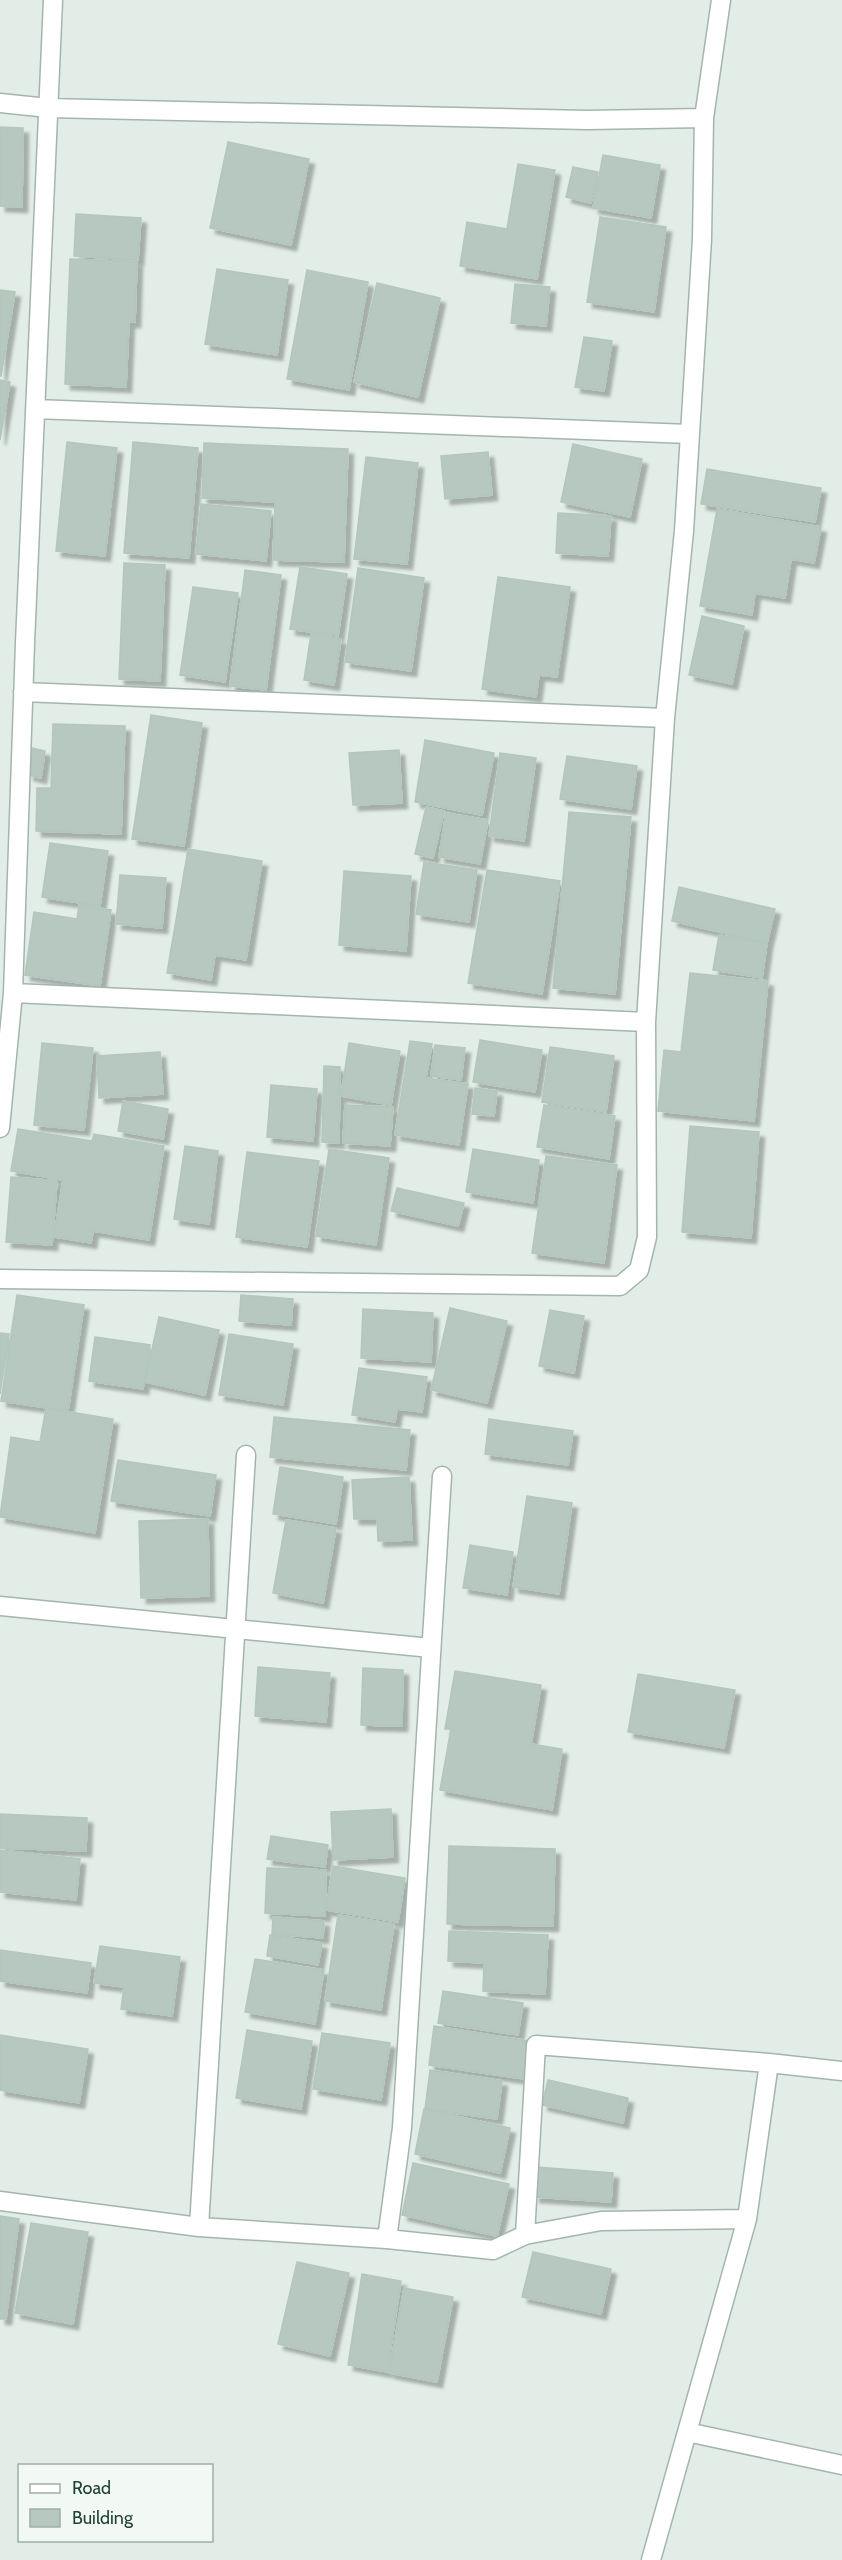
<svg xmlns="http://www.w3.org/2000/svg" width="842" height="2560" font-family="Cabin,sans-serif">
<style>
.building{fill:#b6c8bf;stroke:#b3c7bc;stroke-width:1.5;filter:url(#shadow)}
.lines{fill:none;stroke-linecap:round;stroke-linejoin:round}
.minor-casing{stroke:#a3b6ad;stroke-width:21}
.minor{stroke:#fff;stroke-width:18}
</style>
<defs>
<filter id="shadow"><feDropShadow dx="5.5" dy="5.5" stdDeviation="1.5" flood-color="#0004"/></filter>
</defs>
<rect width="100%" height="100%" fill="#e1ede6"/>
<!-- building -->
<path class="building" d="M0,127l23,1 -1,79 -22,-1z
M228,142l81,17 -18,86 -81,-17z
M603,155l57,10 -9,53 -58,-10z
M518,164l37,6 -18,109 -77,-13 7,-44 40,7z
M573,167l25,5 -7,31 -25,-6z
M76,214l65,4 -3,42 -64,-4z
M600,217l66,10 -12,85 -67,-10z
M70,259l67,3 -2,60h-6l-3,65 -61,-3z
M217,269l71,11 -11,75 -72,-11z
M307,270l61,12 -19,108 -62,-11z
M377,283l63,15 -22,99 -64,-15z
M515,284l35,3 -4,39 -35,-3z
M0,290l15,2 -14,84h-1z
M584,337l28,4 -8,50 -29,-4z
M0,380l10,2 -10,58z
M67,442l50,6 -12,108 -49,-5z
M133,442l65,6 -9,110 -65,-5z
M204,443l144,6 -4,113 -71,-2 2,-58 -73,-4z
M573,444l69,15 -12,58 -69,-15z
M488,452l4,43 -47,4 -4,-43z
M366,457l52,6 -11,101 -53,-5z
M707,469l114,19 -6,34 -114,-18z
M201,504l70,7 -5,50 -70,-7z
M717,509l104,18 -7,36 -23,-4 -6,39 -30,-5 -3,22 -52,-9z
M558,513l53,3 -3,40 -52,-3z
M124,563l41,2 -5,116 -41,-2z
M300,567l47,7 -9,62 -48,-7z
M358,568l66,10 -13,93 -66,-9z
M245,570l36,5 -15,115 -36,-4z
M498,577l72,10 -13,90 -18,-2 -3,22 -54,-8z
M193,587l45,6 -13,89 -45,-7z
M702,616l42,10 -12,58 -43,-9z
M311,634l30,5 -7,46 -30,-5z
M151,715l51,8 -18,123 -52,-7z
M53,724l72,2 -4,108 -85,-3 1,-43h14z
M425,740l69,13 -12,62 -67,-13z
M32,748l13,3 -4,27 -13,-3z
M399,750l3,53 -49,2 -4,-52z
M500,753l36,5 -12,83 -35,-5z
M567,756l70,10 -6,43 -71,-10z
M426,807l18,4 -11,47 -18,-4z
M569,812l62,5 -16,177 -62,-6z
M446,813l42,7 -8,44 -41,-7z
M50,843l58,8 -8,55 -58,-9z
M188,849l74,12 -16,99 -31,-5 -4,25 -44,-7z
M424,862l53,8 -8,52 -53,-8z
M487,870l73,11 -18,113 -74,-11z
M344,871l67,5 -5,75 -67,-6z
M120,875l46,3 -4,50 -46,-4z
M679,887l96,22 -8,34 -95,-22z
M79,905l32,5 -11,76 -75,-11 9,-63 43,7z
M719,935l48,8 -5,35 -49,-8z
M690,973l78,8 -14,140 -96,-10 6,-61 17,2z
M480,1040l62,10 -7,42 -62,-10z
M410,1041l22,3 -6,34 42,6 -9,61 -64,-10z
M42,1043l51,5 -9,82 -50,-5z
M349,1043l51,8 -9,54 -50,-9z
M435,1045l30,3 -4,32 -30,-4z
M550,1047l64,9 -8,56 -64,-10z
M160,1052l3,42 -64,4 -2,-42z
M324,1066l16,1 -1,76 -17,-1z
M271,1085l46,4 -4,52 -46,-4z
M475,1088l22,3 -3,25 -22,-2z
M123,1101l45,8 -5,30 -45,-8z
M345,1105l48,2 -3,39 -47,-3z
M544,1105l71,11 -6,43 -72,-12z
M690,1126l69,6 -8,106 -69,-6z
M18,1129l74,12 2,-7 70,12 -15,94 -56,-9 -2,12 -37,-6 9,-57 -52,-9z
M185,1146l33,5 -9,73 -35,-5z
M329,1149l60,9 -13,87 -60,-9z
M473,1149l66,11 -6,43 -67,-11z
M247,1152l72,9 -12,86 -71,-10z
M546,1156l71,9 -13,98 -72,-10z
M11,1177l46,4 -5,64 -46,-3z
M397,1188l67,15 -6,23 -67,-15z
M17,1295l67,10 -16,106 -67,-10z
M241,1295l52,4 -2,26 -52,-4z
M450,1308l57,13 -20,82 -56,-13z
M363,1309l70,4 -2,49 -70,-4z
M550,1310l34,6 -10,57 -35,-7z
M159,1317l60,13 -14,65 -60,-13z
M0,1333l9,1 -9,60z
M229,1334l64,10 -10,61 -64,-10z
M95,1337l55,8 -7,44 -54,-8z
M359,1368l68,9 -5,35 -25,-3 -2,13 -43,-7z
M46,1408l67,11 -18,114 -95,-16 11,-80 29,5z
M274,1417l136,13 -4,40 -136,-13z
M489,1419l84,12 -5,34 -83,-11z
M118,1460l98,15 -6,41 -99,-15z
M280,1467l63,10 -7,47 -63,-10z
M409,1477l3,63 -34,1 -1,-22h-23l-2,-39z
M527,1496l45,7 -13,91 -46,-7z
M208,1519l1,77 -68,2 -2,-77z
M286,1520l50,8 -13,75 -50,-10z
M470,1545l43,7 -6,43 -44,-7z
M258,1667l72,6 -4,49 -71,-6z
M363,1668l40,2 -1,56 -41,-1z
M455,1671l86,14 -10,59 31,5 -10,61 -112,-20 11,-61h-6z
M638,1674l97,16 -11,58 -96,-16z
M391,1809l2,48 -60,3 -2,-48z
M0,1814l87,4 -1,33 -86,-3z
M271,1836l57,9 -3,22 -58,-8z
M449,1846l106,3 -2,77 -106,-2z
M0,1850l80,9 -4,41 -76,-8z
M333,1866l72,12 -7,44 -72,-12z
M267,1868l59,2 -1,46 -60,-3z
M338,1915l56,9 -13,86 -56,-9z
M273,1917l51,4 -1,17 -51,-4z
M449,1931l99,4 -3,59 -62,-3 1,-28 -36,-2z
M270,1935l52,8 -4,22 -51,-9z
M100,1946l80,11 -8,59 -51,-7 3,-22 -30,-4z
M0,1950l91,13 -4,30 -87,-12z
M255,1959l69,11 -9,54 -70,-12z
M443,1991l80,12 -5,32 -80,-12z
M434,2026l95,15 -5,38 -95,-14z
M247,2030l65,11 -11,68 -65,-11z
M322,2033l68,10 -9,57 -68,-11z
M0,2035l88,14 -9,54 -79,-13z
M430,2070l72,11 -5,38 -72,-10z
M548,2080l80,18 -5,25 -81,-18z
M424,2109l86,19 -10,45 -85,-19z
M413,2163l96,21 -12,52 -95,-21z
M536,2167l77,6 -2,29 -77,-5z
M0,2216l19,3 -13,100h-6z
M31,2223l57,9 -15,92 -58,-11z
M533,2252l78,17 -10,45 -79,-17z
M297,2262l52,11 -19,83 -52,-12z
M362,2274l39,7 -14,91 -39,-7z
M404,2288l49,9 -16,85 -48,-9z"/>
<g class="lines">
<!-- minor casing -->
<g class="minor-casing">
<path id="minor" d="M0,103l48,5 539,12 117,-2
M35,409l654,25
M23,692l642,26
M13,993l633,29
M0,1128l13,-135 12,-350 28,-643
M0,1279l620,7 19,-16 8,-33 -1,-215 19,-304 19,-187 18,-292 2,-121 17,-118
M0,1606l431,42
M0,2201l199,26 188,12 15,-111 40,-652
M199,2227l47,-772
M525,2235l11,-190 233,18
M387,2239l106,11 32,-15 76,-14 146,-2
M687,2432l155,33
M651,2560l96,-341 22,-156 73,8"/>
</g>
<!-- minor -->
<use href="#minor" class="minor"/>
</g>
<!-- legend -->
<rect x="18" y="2464" width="195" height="78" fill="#f2f9f5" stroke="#9eafa7" stroke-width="1.5"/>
<rect x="30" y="2484" width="30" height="9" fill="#ffffff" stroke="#9eafa7" stroke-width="1.5"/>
<text x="72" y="2494" font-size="18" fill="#204033">Road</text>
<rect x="30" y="2509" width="30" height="18" fill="#b6c8bf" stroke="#9eafa7" stroke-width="1.5"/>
<text x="72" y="2524" font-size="18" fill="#204033">Building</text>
</svg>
